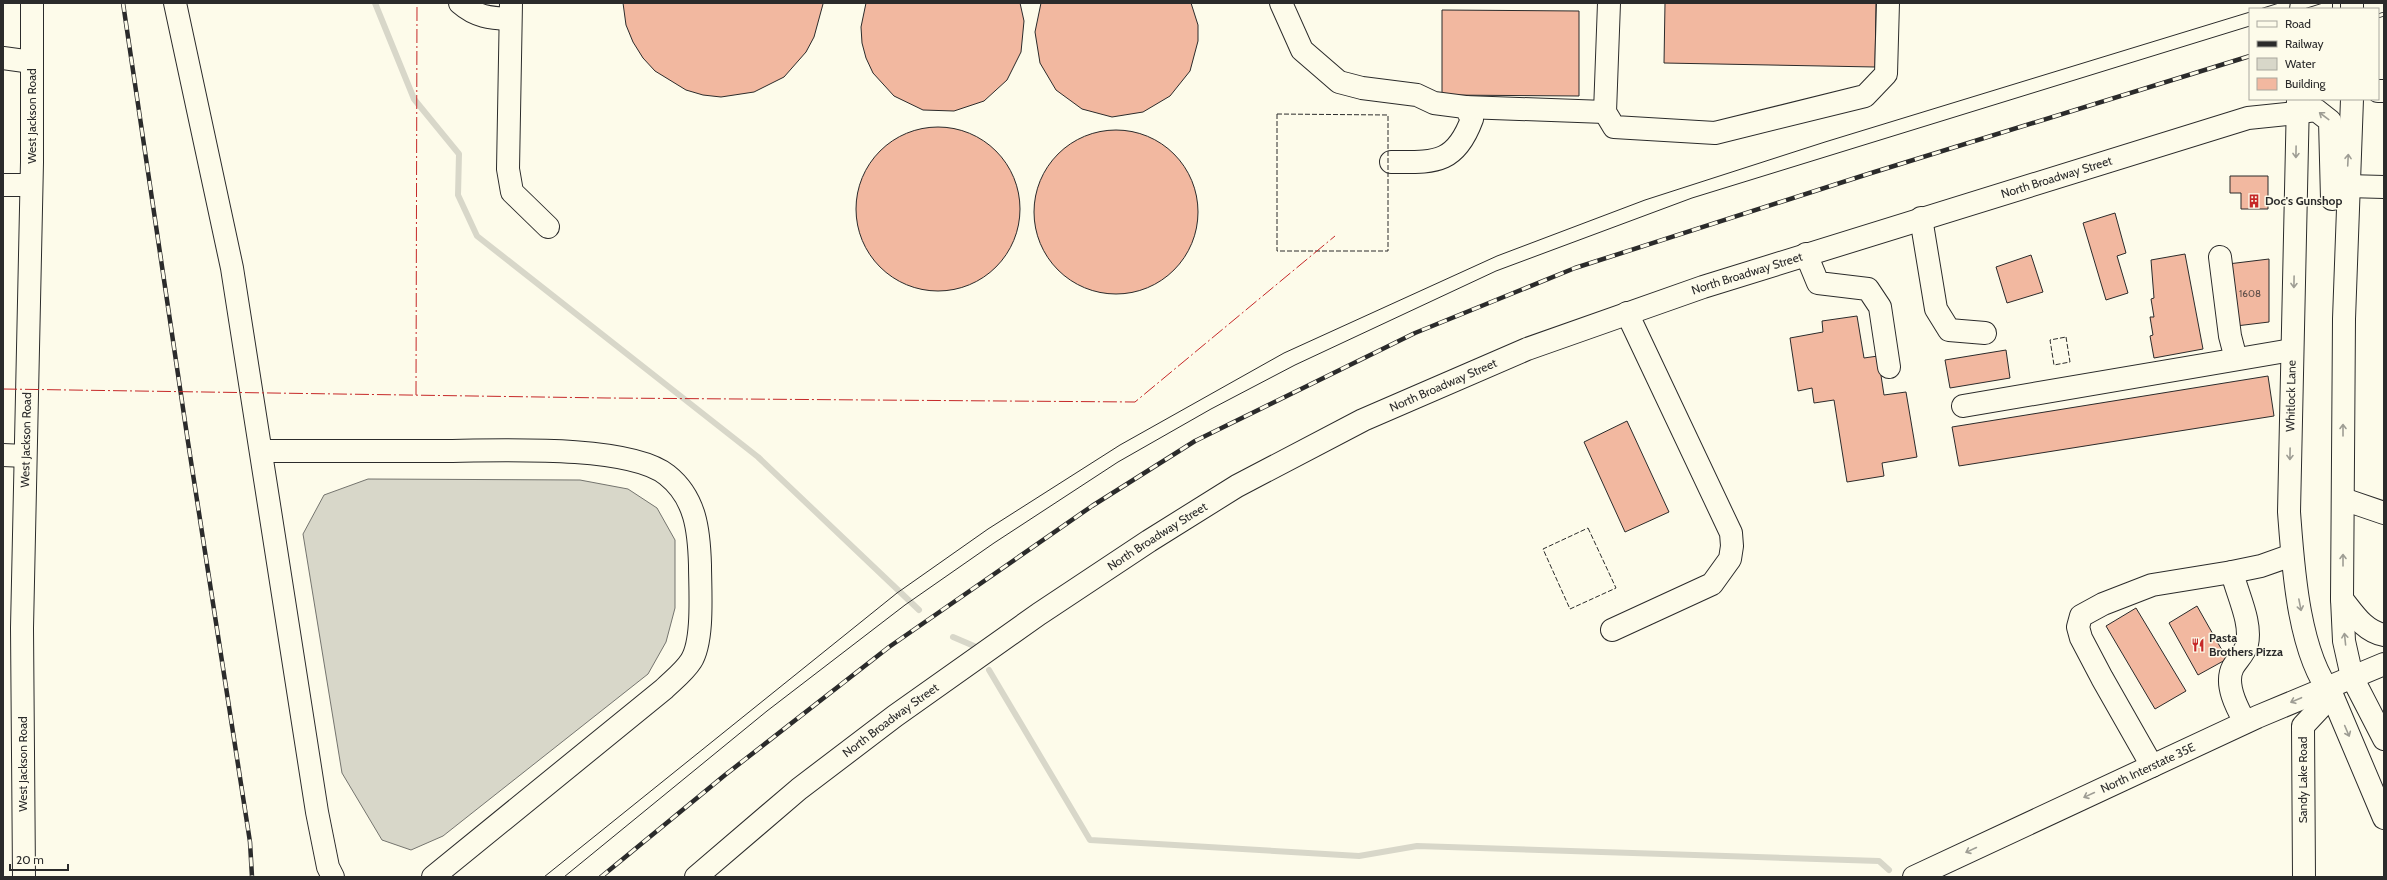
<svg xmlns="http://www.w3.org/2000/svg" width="2387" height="880" font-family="Cabin,sans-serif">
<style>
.water{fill:#d8d7c9;stroke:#74746e}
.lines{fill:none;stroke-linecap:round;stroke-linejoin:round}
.stream{stroke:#d8d7c9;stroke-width:6}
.building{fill:#f2b8a0;stroke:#2b2b2b}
.minor-casing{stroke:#2b2b2b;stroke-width:24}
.major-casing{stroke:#2b2b2b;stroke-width:24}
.minor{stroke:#fdfbea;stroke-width:22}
.major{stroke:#fdfbea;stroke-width:22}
.tram{stroke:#2b2b2b;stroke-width:1}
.rail-casing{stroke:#2b2b2b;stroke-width:4.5}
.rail{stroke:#fdfbea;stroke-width:3;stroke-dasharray:9;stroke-linecap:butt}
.fence{stroke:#2b2b2b;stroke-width:1;stroke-dasharray:5 2;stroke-linecap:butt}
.power{stroke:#c62828;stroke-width:1;stroke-dasharray:14 3 2 3;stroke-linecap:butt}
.oneway{stroke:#9e9d94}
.labels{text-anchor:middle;stroke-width:3;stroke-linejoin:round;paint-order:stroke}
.number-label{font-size:10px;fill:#5d4e48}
.street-label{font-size:12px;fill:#2b2b2b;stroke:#fdfbea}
.poi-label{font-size:12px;font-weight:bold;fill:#2b2b2b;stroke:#fdfbea;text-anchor:start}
</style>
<rect width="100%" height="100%" fill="#fdfbea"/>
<!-- water -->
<path class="water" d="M368,479l212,1 48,9 29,19 18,32v68l-9,34 -18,32 -205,162 -32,14 -29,-10 -40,-67 -39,-239 21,-39z"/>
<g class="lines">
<!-- stream -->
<path class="stream" d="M375,3l39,96 45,55 -1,41 19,41 281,221 161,153
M953,637l21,9
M989,670l101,170 269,16 58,-10 462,15 10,9"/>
</g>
<!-- building -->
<path class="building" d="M623,3h200v1l-9,33 -8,15 -22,25 -30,15 -33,5 -18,-2 -17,-5 -31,-19 -12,-13 -10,-16 -7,-17z
M866,3h154l4,18 -3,31 -14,28 -23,21 -30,10 -31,-1 -29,-14 -21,-23 -7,-15 -4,-15 -1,-16z
M1041,3h150l7,22v16l-8,30 -20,25 -27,16 -31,5 -30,-8 -26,-19 -16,-27 -5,-31z
M1665,3h211l-1,64 -211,-4z
M1442,10l137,1v85l-137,-1z
M856 209a82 82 0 1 1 164 0a82 82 0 1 1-164 0Z
M1034 212a82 82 0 1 1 164 0a82 82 0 1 1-164 0Z
M2230,176h38v33h-27v-16h-11z
M2115,213l11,40 -9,3 11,37 -22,7 -23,-77z
M2185,254l18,95 -49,9 -4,-22 3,-1 -3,-18h4l-3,-18 3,-1 -3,-38z
M2031,255l12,37 -36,11 -11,-36z
M2269,259v63l-33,4 -8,-62z
M1857,316l7,42 14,-2 6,39 22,-3 11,65 -35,6 2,13 -37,6 -13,-82 -20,3 -2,-15 -14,3 -8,-53 33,-6 -1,-11z
M2006,350l4,28 -60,10 -5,-28z
M2268,376l6,40 -315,50 -7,-39z
M1627,421l42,91 -44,20 -41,-90z
M2197,606l30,53 -29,16 -29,-52z
M2136,608l50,83 -31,18 -49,-83z"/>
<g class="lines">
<!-- minor casing -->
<g class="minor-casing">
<g id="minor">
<path d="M175,3l57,265 85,544 11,55 5,10"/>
<path d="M460,3c16,14 30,15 50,16"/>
<path d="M511,3l-3,166 4,23 36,35"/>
<path d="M1281,3l21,47 37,32 23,6 55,7 17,8 31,4 7,12c-17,46 -38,43 -81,43"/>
<path d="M1609,3l-4,109 9,15 101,6 150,-37 21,-22 2,-71"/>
<path d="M3,58l29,4"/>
<path d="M2378,91h6"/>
<path d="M1465,107l140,5"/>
<path d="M3,185h28"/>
<path d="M2347,186l37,1"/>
<path d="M1921,218l15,91 13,21 36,3"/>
<path d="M1806,254l12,29 50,6 12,18 9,60"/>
<path d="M2220,257l10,79 6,23"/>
<path d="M1963,406l329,-56"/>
<path d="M262,451c57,0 115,0 172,0 53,0 193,-8 233,24 29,23 32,56 33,90 0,24 4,76 -9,96 -7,11 -19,20 -27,28l-231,188"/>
<path d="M3,455l22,1"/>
<path d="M2343,499l41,14"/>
<path d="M1612,630l100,-46 18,-25 2,-13 -1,-13 -104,-220"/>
<path d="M2245,722c-8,-14 -21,-38 -12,-55 4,-7 12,-14 14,-23 5,-22 -10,-50 -15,-72l29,-6 31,-11"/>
<path d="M2152,766l-50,-88 -21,-40 -3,-11 3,-11 22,-12 49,-19 80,-13"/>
<path id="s1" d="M24,877l-2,-249 10,-466v-159"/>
<path id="s2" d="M696,877l103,-88 96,-73 144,-102 110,-73 88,-55 126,-66 164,-71 176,-62 545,-169 49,-5"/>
</g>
</g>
<!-- major casing -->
<g class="major-casing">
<g id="major">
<path d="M2321,3v6"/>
<path d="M2301,9l1,-6"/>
<path d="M2352,9v-6"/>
<path d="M2298,99l-9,413c4,53 9,141 43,183l52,123"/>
<path d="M2352,99l-8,220 -2,280 2,42 8,36 32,62"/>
<path d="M2297,113l19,-3 14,11 2,78"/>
<path d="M2342,599c12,15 22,32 42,36"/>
<path id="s3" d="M1914,877l343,-160 127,-53"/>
<path d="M2304,877l-1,-151 29,-31"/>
</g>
</g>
<!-- minor -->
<use href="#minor" class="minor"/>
<!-- major -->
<use href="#major" class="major"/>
<!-- tram -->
<path class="tram" d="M2260,9l19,-6
M2304,9l19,-6
M544,877l353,-284 91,-64 132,-84 164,-92 213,-97 148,-56 180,-58 425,-130
M564,877l203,-166 138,-106 89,-62 124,-81 93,-53 84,-44 201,-94 196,-73 558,-172"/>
<!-- rail casing -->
<g class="rail-casing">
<path id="rail" d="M123,3l65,439 62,400 2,35
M2378,16l6,-2
M601,877l124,-102 164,-128 203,-141 103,-65 220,-108 160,-65 293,-94 382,-118"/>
</g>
<!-- rail -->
<use href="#rail" class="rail"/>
<!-- fence -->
<path class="fence" d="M1277,114l111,1v136h-111z
M2066,337l4,25 -16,3 -4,-25z
M1588,528l28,60 -46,21 -27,-60z"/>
<!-- power -->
<path class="power" d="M3,389l604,9 528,4 200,-166
M416,395l1,-392"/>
</g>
<!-- one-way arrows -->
<defs><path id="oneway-shaft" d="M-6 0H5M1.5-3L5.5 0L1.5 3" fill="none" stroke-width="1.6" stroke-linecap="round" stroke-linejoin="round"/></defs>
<g class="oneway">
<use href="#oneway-shaft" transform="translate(2324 116) rotate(-143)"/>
<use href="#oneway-shaft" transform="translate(2296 152) rotate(91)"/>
<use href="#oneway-shaft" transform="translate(2348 160) rotate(-87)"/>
<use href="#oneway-shaft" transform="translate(2294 282) rotate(91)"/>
<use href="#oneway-shaft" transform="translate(2343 430) rotate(-90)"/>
<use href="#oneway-shaft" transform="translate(2290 454) rotate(91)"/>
<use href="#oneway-shaft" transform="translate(2343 560) rotate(-90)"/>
<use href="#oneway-shaft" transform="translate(2300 605) rotate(79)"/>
<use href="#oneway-shaft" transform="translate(2345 639) rotate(-96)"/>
<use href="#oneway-shaft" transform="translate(2296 700) rotate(157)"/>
<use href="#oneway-shaft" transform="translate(2347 731) rotate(67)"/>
<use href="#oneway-shaft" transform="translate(2089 795) rotate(155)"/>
<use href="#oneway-shaft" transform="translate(1971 850) rotate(155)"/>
</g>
<!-- icons -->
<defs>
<g id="building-bare" transform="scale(1.08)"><path d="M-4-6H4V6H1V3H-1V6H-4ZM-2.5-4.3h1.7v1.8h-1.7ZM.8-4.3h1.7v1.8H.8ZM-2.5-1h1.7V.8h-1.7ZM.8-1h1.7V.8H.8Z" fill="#c62828" stroke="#fdfbea" stroke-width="2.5" paint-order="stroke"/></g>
<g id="restaurant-bare" transform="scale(1.08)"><path d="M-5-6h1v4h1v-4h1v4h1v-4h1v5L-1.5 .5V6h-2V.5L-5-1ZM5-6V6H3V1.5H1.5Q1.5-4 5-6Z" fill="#c62828" stroke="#fdfbea" stroke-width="2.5" paint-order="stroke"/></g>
</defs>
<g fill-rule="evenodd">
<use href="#building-bare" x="2254" y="201"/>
<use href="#restaurant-bare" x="2198" y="645"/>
</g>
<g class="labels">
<!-- number labels -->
<g class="number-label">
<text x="2250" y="297">1608</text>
</g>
<!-- street labels -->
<g class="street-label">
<text dy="4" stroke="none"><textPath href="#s1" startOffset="761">West Jackson Road</textPath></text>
<text dy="4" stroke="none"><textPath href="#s2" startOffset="1546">North Broadway Street</textPath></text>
<text dy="4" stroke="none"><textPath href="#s2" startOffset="1222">North Broadway Street</textPath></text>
<text dy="4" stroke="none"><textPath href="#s2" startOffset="898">North Broadway Street</textPath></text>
<text transform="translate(2291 396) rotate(-89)" y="4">Whitlock Lane</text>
<text dy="4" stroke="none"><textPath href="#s1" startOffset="437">West Jackson Road</textPath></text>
<text dy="4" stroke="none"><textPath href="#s2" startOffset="574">North Broadway Street</textPath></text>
<text dy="4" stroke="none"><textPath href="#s2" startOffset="250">North Broadway Street</textPath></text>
<text transform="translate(23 764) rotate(-90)" y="4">West Jackson Road</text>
<text dy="4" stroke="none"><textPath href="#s3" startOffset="258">North Interstate 35E</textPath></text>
<text transform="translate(2303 780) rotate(-90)" y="4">Sandy Lake Road</text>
</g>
<!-- poi labels -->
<g class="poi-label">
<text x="2265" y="205">Doc's Gunshop</text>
<text x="2209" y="642">Pasta<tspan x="2209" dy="14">Brothers Pizza</tspan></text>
</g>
</g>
<!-- border -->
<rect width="2387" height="880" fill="none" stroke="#2b2b2b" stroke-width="8"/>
<!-- legend -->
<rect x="2249" y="8" width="130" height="92" fill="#fdfbea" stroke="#a9a89e"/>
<rect x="2257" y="21" width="20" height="6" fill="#fdfbea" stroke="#a9a89e"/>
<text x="2285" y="28" font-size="12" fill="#2b2b2b">Road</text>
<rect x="2257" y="41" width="20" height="6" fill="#2b2b2b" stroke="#a9a89e"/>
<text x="2285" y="48" font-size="12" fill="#2b2b2b">Railway</text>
<rect x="2257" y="58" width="20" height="12" fill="#d8d7c9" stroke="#a9a89e"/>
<text x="2285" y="68" font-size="12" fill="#2b2b2b">Water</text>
<rect x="2257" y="78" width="20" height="12" fill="#f2b8a0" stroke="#a9a89e"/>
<text x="2285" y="88" font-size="12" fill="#2b2b2b">Building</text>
<!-- scale -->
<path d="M10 864v6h58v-6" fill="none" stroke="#2b2b2b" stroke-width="2"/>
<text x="16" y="864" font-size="12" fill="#2b2b2b" stroke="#fdfbea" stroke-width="3" paint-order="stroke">20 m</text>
</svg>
